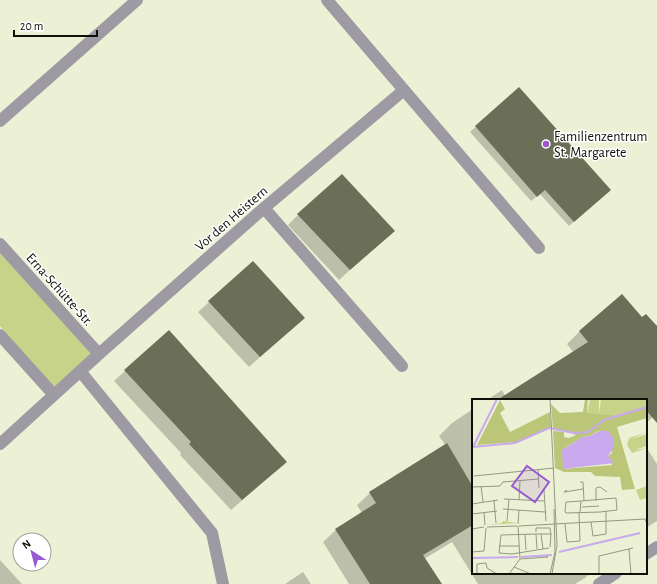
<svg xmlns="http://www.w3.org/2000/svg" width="657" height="584" font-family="'Alegreya Sans',sans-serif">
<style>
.green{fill:#c7d389}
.shadow{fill:#0003}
.building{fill:#6b6f57}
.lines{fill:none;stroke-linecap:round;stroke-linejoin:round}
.minor{stroke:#9e9aa4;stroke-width:12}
.poi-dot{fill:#985ad1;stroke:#fff;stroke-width:1.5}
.labels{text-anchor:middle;stroke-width:3;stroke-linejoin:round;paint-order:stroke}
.poi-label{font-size:14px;fill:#0f1007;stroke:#fff;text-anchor:start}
.street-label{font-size:14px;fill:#0f1007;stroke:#fff}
.inset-river{fill:none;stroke:#c9a9ed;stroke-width:2}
.inset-road{fill:none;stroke:#949783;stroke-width:1}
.view{fill:#985ad1;fill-opacity:0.15;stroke:#985ad1;stroke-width:2}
.inset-edge{fill:none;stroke:#0f1007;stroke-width:2}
</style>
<rect width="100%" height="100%" fill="#ecf1d5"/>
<!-- green -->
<path class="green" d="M0,252l91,102 -37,33 -54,-61z"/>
<!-- shadow -->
<path class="shadow" d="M519,88l85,107 -35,31 -29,-32 -9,7 -61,-69z
M298,215l95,16 -54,49 -51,-55z
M253,262l51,56 -55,49 -51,-55z
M622,295l20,24 15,9v86l-11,9v-23h-159l15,-10 3,6 69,-43 -7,-9 12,-12z
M169,331l117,131 -55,48 -51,-55 1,-2 -67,-72z
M473,409v164h117l-5,5 -10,6h-97l-26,-42 -28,17 17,25h-92l-26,-42 13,-12 26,-17 -5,-8 13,-12 76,-47 -7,-10 13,-13z
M646,447l11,17v57l-11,7z
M0,560l22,24h-22z
M303,572l8,12h-26z"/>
<!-- building -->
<path class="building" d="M519,87l92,103 -37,32 -29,-32 -8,7 -62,-71z
M342,174l53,57 -45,39 -53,-56z
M253,261l52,57 -45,39 -52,-56z
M622,294l20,23 4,-3 11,12v97l-11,-13v-10h-149l91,-58 -9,-11z
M169,330l118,132 -45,38 -53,-56 2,-2 -67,-72z
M447,443l26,44v38l-50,30 19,29h-72l-35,-55 41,-26 -7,-11z"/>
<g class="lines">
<!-- minor -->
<path class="minor" d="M327,0l212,248
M0,121l137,-121
M264,208l138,158
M0,244l99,110
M0,335l54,60
M80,371l132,162 11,51
M0,444l99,-90 165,-146 140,-118
M646,554l11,-7
M599,584l17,-11"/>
</g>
<!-- markers -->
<circle class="poi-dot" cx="546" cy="144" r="4"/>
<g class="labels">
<!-- poi labels -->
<g class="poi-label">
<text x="554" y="141">Familienzentrum<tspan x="554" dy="16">St. Margarete</tspan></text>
</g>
<!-- street labels -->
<g class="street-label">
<text transform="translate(231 218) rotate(-41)" y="5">Vor den Heistern</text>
<text transform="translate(60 289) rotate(48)" y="5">Erna-Schütte-Str.</text>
</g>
</g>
<!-- overview -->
<g transform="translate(472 399)">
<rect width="175" height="175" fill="#ecf1d5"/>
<path d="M118,0h9v14l2,-14h46v8l-34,12 -1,-4 -25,-1zM175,33l-16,7 16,-5v12l-13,4 13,-2 -15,5 -5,-8 2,-7zM175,87v12l-7,2 -4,-10zM31,122l15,2 -32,2 16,-2z" fill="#c7d389"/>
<path d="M113,0h3l-1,14 25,2 1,3 34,-11v11l-30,9 18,62 -13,1 -2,-13 -25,-1 -4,-4h-27l-9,-4 -2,-37 11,1v5l5,1 7,-3 -9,-4 -14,-1 -2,-26 9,9 23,-1zM127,32l11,2 2,5v15l-4,3 4,9 -49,4 2,-21 19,-12 3,1zM28,1l5,9 -5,4 10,19 40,-20 1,15 -33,15 -41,3z" fill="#bbc679" fill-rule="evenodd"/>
<path d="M128,32h8l6,8 -1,10 -5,7 6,7 -51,6 -1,-19 22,-14 3,1z" fill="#c9a9ed"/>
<path class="inset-river" d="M0,48l43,-4 34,-15 25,5 14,-1 16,-12 43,-13M1,48l24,-48M87,153l81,-19M49,158l31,-2M0,159l46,-1"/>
<path class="inset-road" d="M78,0l7,146 -5,29M66,70l1,19M2,77l80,-8M108,83h3l1,19M9,87l2,16M0,88l28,-1 3,-4 35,-3M72,91l2,31M95,91l-3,2 19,-3M32,100l41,2M47,101l1,-19M22,102l2,22M124,102v-13l4,-1 7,5M0,105l26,-4M110,108l17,-1M31,110l42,3M12,113l1,13M108,113l1,-11 35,-3 1,12 -17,2 -34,1 -1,-1 1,-10 15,-1M0,115l25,-3M35,122l2,-22M119,123l2,14 13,-2v-23M46,125l1,-14M93,125l2,18 13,-1 -1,-29M47,127l126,-7 2,5M15,128l30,-1M0,130l12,-2M64,133v-4h14l1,6M53,135l1,16M64,135l-35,1 -2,18 13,1 37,-6M64,135h15l-1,13M64,135l1,15M69,135l2,15M27,147h20M157,150l2,25M0,153l12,-1 2,-23M48,160l28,-2h-2M42,168l17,7M5,175v-10l9,-1 1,5 10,6M37,175l11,-15 -2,-33M78,175l5,-22 -1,-43M127,175v-18l34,-8"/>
<path class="view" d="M55,67l22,16 -14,20 -23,-16z"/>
<rect width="175" height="175" class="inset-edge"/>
</g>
<!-- north arrow -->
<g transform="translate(32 552) rotate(324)"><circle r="19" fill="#ffffff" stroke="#9f9f9c"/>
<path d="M0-3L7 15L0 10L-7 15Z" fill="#985ad1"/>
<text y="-6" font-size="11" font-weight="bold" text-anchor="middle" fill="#0f1007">N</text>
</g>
<!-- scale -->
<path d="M14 30v6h83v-6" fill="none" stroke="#0f1007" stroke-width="2"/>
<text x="20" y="30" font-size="12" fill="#0f1007" stroke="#ffffff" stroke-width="3" paint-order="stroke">20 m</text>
</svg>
